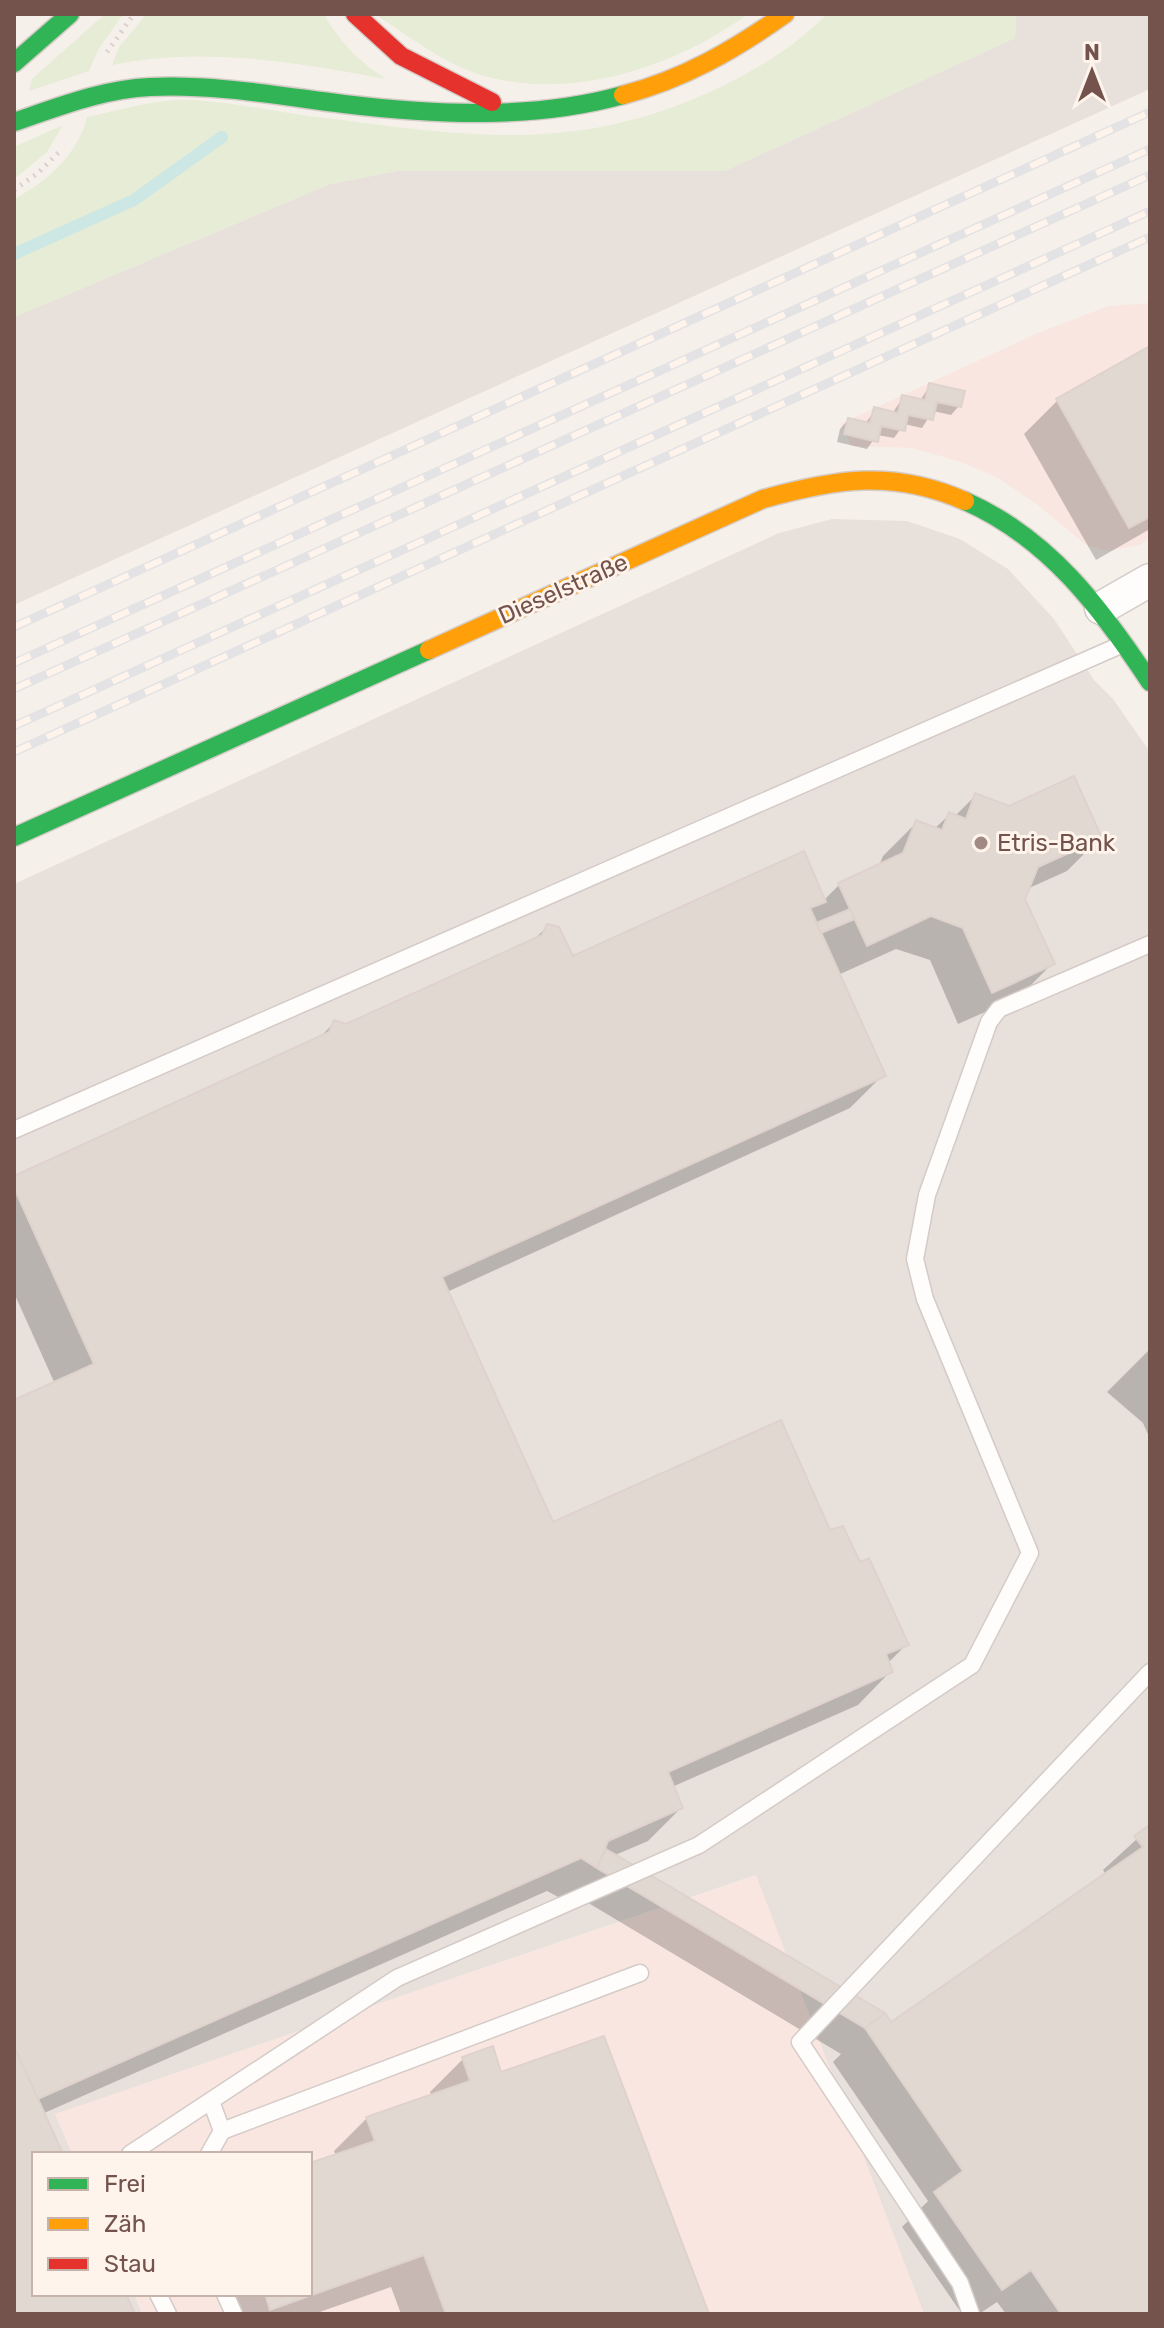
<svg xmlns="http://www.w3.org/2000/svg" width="1164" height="2328" font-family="Rubik,sans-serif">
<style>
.commercial{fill:#f9e6e1}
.industrial{fill:#e8e0db}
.green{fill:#e6ecd5}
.shadow{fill:#0003}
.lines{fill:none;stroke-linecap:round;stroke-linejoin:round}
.stream{stroke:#cde7e5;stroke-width:12}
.building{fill:#e2d8d2;stroke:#dfd2cd;stroke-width:2}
.lane-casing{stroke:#d4cbc7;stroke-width:19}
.street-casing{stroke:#d4cbc7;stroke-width:35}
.fast-casing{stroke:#d5cbc7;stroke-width:21}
.slow-casing{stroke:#d5cbc7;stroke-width:21}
.jam-casing{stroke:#d5cbc7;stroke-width:21}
.path{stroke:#dad0ce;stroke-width:5;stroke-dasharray:2 6;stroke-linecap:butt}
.lane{stroke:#fefdfc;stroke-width:16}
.street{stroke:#fefdfc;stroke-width:32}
.fast{stroke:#30b455;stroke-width:18}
.slow{stroke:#ff9f0a;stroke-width:18}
.jam{stroke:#e5322d;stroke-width:18}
.rail-casing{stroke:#e3e2e4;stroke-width:9}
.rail{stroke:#fef4eb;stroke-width:6;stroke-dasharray:18;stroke-linecap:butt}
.poi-dot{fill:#a18a83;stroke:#fef4eb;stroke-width:3}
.labels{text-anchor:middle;stroke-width:6;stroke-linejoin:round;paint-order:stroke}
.street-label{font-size:24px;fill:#73534c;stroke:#fef4eb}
.poi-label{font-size:24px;fill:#73534c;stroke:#fef4eb;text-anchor:start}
</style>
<rect width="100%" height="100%" fill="#f6f0ea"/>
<!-- commercial -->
<path class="commercial" d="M1150,303v235l-11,7 -31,6 -22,-6 -48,-40 -40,-27 -40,-17 -46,-13 -60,-2 -12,-22 198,-91 70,-27z
M757,1875l167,439h-782l-8,-20h176v-140h-238l-18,-40z"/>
<!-- industrial -->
<path class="industrial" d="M1016,14h134v75l-1136,516v-288l316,-133 67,-13h328l290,-133z
M832,519l75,2 53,18 48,30 46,50 40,61 19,19 37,53v1562h-226l-168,-439 -701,239 17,40h-38v140h100l8,20h-128v-1430l765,-351z"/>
<!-- green -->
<path class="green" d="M105,14h18l-25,36 -9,21 -60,20 3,-12z
M147,14h177c14,27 37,49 62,65 -89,-17 -184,-33 -274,-14l7,-18z
M375,14h373c-73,53 -178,88 -267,61 -39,-12 -72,-39 -106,-61z
M827,14h189l-1,24 -290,133h-328l-67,13 -316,133v-118c33,-17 64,-45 73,-82 29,-6 59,-15 89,-17 35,-2 95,11 132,16 150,18 260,41 404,-25 41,-19 83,-44 115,-77z
M63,125l-16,27 -33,27v-32z"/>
<!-- shadow -->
<path class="shadow" d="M1150,348v181l-54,31 -72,-126 33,-33z
M930,385l29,21 -8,9 -18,-4 -11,17 -18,-4 -10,14 -17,-3 -10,14 -30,-7 3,-13 8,-9 17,4 10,-14 17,4 11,-17 17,4z
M976,795l124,43 -33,33 -40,18 -4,10 29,65 -33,33 -61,27 -28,-64 -34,-11 -58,26 45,100 -33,33 -403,184 105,232 277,9 30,32 48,79 -19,19 3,8 -33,34 -186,82 9,21 -33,33 -35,15 278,168 215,-149 -3,-5 47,-43v487h-144l-9,-12 -18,12h-17l-60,-87 26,-26 -95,-139 8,-8 -271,-162 -8,7 -15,-8 -505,223 18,40h-26v140h90l9,20h-119v-912l41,-18 -41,-91v-115l304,-139 17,-17 11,4 185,-84 17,-16 24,33 251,-58 16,-16 40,-19 4,-10 33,-33 18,6 15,-14 5,2z
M1150,1349v90l-7,-16 -36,-31z
M463,2059l37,16 207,239h-306l-10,-27 -77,27h-87l-7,-20h90v-129l26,-9 -2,-5 33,-33 64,-21 -1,-5z"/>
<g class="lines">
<!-- stream -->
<path class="stream" d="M14,254l120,-54 88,-63"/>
</g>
<!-- building -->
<path class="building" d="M1150,346v171l-21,11 -73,-129z
M929,383l36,8 -4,16 -24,-5 -4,18 -25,-5 -3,16 -24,-5 -3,16 -34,-8 4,-16 22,5 4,-16 24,6 4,-18 23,5z
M1074,776l28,62 -64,29 -13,32 30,65 -63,29 -29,-65 -32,-12 -64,30 -29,-63 65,-30 13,-33 26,10 7,-18 17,7 9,-26 34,13z
M804,851l22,51 -16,6 76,168 -444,201 111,245 228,-102 49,110 13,-4 17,36 9,-4 40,87 -23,9 7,18 -225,100 15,36 -75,33 -11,27 -16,-10 -543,241 -24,-53v-646l80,-36 -80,-176v-12l315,-144 5,-12 12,4 196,-89 5,-11 12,3 14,29z
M850,909l5,10 -34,14 -5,-10z
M1150,1825v489h-89l-30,-44 -29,20 -68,-98 29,-21 -98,-143 20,-15 6,9 252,-175 -9,-11z
M606,1849l279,164 -20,15 -268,-160z
M604,2036l105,278h-263l-22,-59 -154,55 -5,-16h45v-131l65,-22 -9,-24 104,-36 -8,-24 31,-11 8,26z
M14,2046l49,108h-29v140h92l9,20h-121z"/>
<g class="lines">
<!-- lane casing -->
<g class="lane-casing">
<path id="lane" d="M14,1130l1109,-486
M211,2101l11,30
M130,2154l267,-176 302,-133 273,-180 58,-112 -105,-254 -10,-40 12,-64 62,-173 10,-13 151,-65
M209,2154l13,-23 418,-158
M158,2294l10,20
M225,2294l9,20
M971,2314l-11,-31 -160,-241 350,-370"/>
</g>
<!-- street casing -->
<g class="street-casing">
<path id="street" d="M1101,608l49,-28"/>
</g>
<!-- fast casing -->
<g class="fast-casing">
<path id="fast" d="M14,63l56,-49
M14,122c44,-15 89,-33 136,-35 65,-3 130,9 194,17 92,11 189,16 279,-9
M965,501c84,37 136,107 185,181
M14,837l415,-187"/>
</g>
<!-- slow casing -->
<g class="slow-casing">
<path id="slow" d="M623,95c61,-16 111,-45 162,-81
M429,650l334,-151c72,-20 130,-30 202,2"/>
</g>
<!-- jam casing -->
<g class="jam-casing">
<path id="jam" d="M355,14l46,42 91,46"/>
</g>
<!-- path -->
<path class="path" d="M107,52l27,-38
M14,190l24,-17 22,-22"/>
<!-- lane -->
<use href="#lane" class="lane"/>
<!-- street -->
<use href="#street" class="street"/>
<!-- fast -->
<use href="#fast" class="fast"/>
<!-- slow -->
<use href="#slow" class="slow"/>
<!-- jam -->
<use href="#jam" class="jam"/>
<!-- rail casing -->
<g class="rail-casing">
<path id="rail" d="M14,627l1136,-515
M14,663l1136,-514
M14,689l1136,-514
M14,726l1136,-515
M14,752l1136,-515"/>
</g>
<!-- rail -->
<use href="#rail" class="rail"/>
</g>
<!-- markers -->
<circle class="poi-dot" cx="981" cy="843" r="8"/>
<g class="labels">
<!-- street labels -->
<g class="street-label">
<text transform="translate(563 589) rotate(-24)" y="8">Dieselstraße</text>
</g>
<!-- poi labels -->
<g class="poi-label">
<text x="997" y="851">Etris-Bank</text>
</g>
</g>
<!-- border -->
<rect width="1164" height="2328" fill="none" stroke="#73534c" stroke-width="32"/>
<!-- legend -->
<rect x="32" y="2152" width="280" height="144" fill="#fef4eb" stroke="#c6b4ab" stroke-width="2"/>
<rect x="48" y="2178" width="40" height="12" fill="#30b455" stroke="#c6b4ab" stroke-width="2"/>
<text x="104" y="2192" font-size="24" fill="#73534c">Frei</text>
<rect x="48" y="2218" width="40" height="12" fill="#ff9f0a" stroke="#c6b4ab" stroke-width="2"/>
<text x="104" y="2232" font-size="24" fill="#73534c">Zäh</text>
<rect x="48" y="2258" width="40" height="12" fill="#e5322d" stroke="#c6b4ab" stroke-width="2"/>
<text x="104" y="2272" font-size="24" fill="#73534c">Stau</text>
<!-- north arrow -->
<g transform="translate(1092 72)" stroke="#fef4eb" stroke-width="6" paint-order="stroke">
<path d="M0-6L14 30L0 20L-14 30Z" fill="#73534c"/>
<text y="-12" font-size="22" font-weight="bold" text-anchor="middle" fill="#73534c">N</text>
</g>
</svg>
